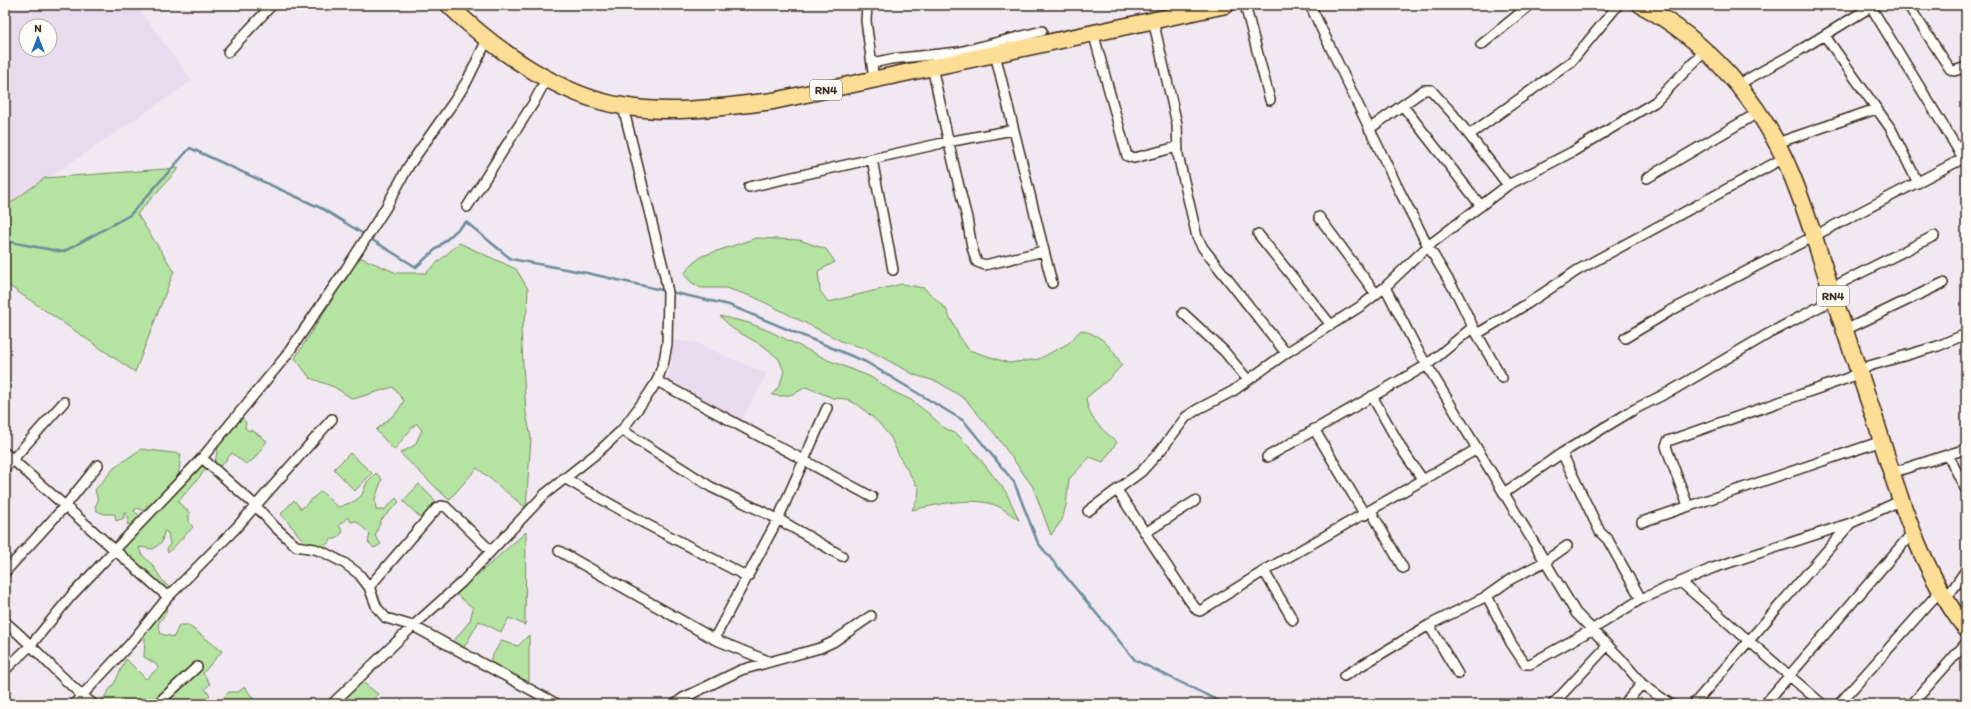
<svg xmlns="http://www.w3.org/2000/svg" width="1971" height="709" font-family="Itim,sans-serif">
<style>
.built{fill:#e9daee;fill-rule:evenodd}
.green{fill:#b5e4a2;stroke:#788760}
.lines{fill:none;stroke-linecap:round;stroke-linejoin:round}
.stream{stroke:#6b8b9a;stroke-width:2.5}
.street-casing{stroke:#3b2a1e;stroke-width:12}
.highway-casing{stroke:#3b2a1e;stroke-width:19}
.street{stroke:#fdfcf7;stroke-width:9}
.highway{stroke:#fdde96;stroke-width:16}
.labels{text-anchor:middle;stroke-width:3.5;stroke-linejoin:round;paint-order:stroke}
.shield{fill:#fdfcf7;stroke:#75695f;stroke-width:1}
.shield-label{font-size:12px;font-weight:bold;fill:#3b2a1e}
</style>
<rect width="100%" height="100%" fill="#f1e8f2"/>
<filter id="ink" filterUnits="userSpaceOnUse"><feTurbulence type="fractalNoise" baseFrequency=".025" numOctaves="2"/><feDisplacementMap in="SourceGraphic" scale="8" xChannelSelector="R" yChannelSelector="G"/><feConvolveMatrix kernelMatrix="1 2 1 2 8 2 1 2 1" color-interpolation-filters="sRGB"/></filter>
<g filter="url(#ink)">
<!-- built -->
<path class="built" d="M8,5h128l56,76 -187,126v-198zM26,26h24v24h-24z
M672,340l24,3 71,31 -28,51 -74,-39 7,-20z"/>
<!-- green -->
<path class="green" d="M179,168l-42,46 37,57 -39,101 -130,-89v-76l40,-29z
M756,238l43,2 27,9 9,13 -17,9 2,20 8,11 74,-18 22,4 22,21 13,27 10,14 40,13 30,-4 30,-16 12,-13c24,7 28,15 41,35l-12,13 -24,20c2,21 16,31 31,44l-14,20 -13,-5 -21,22 -3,26 -4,15 -11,15 -18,-48 -38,-53 -30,-35 -27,-17 -23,-7 -48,-26 -24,-7 -89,-45 -28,-9h-25l-10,-6 -7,-8 8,-10 10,-8z
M459,243l57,26 12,20 -1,22 -6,19 5,83 5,25 -5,70 -49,-40 -28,32 -49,-47 15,-8 7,-15 -6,-7 -22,27 -18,-20 21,-18 7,-11 -11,-14 -40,12 -19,-12 -24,-9 -15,-20 64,-101 38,16h29z
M720,316l29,7 20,8 59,29 43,17 21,14 19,9 17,13 15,14 15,8 14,14 34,43 13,28c-8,-5 -18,-14 -27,-16 -23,-7 -57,1 -80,6l6,-12 1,-9 -19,-31 -9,-20 -12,-15 -18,-16 -14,-8 -14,-1 -27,-11c-11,7 -20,11 -34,8l8,-10 4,-14 -5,-12 -14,-12 -32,-18z
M242,418l4,5 -1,5 4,3 3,-1 15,11 -13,18 -8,5 -14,-11 -10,12 -3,1 -4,-4 3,-15z
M141,449l40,5 -3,24 -25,27h-6l-3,6 -7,-3 -3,3 6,5 -9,9 -4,-1 2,-6 -5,-6v6l-8,3 -1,-7h-10l-8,-3 -2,-5 3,-5 -3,-11 19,-22z
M350,453l22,20 -17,18 -21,-22z
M202,463l5,5 -29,34 11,10v10l4,5 -25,26 -1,-4 3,-5 -2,-11 -4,-2 -2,11 -9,7 -14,-2c2,10 9,12 15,20 5,8 7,13 15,20l-2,5 -47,-43z
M376,473l6,6 -7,20 1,11h8l12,-12 3,4 -18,18 -6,16 6,8 -7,4 -6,-6 2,-8 -14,-13 -5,1 -3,-5 -9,8 4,7 -7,7h-4l-9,9 -4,-3 -11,1 -27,-32 13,-14 7,9 20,-18 14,14 4,2 16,-6 7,-6 5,-13z
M419,484l17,18 -15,16 -18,-17z
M526,532l-1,93 -16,-7 -8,14 -22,-11 -16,28 -11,-6 18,-22 3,-13 -17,-14z
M166,604v9l-8,11 3,10 13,3 5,-12h9l34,26 -19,22 7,11 -5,5 5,6 -4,4 4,5h-109l-1,-1 15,-21 11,-23 20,20 12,-11 -2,-4 -12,-7 1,-19 -3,-5z
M529,635v47l-40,-20 12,-21 17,5z
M361,681l17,13 -8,10h-32z
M245,687l11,16 -1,1h-38l12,-12h9z"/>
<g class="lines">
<!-- stream -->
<path class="stream" d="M369,238l47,29 50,-45 45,37 76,14 79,18
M5,241l58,11 67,-37 60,-67 133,61 42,26
M671,292l58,13 137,57 98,59 50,61 24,61 97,117 90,44"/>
<!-- street casing -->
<g class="street-casing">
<path id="street" d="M867,5l-1,16 8,59
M1245,5l25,95
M1310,5l89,185 29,56 30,50 15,31 29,51
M1908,5l42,64 4,2 12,-4
M1871,7l92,151
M1153,20l24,104 1,31 19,82 6,11 83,105
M1093,32l34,124 7,2 43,-11
M1825,36l66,93 27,54
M1481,45l49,-40
M228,52l44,-47
M995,54l57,229
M872,63l19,-4 68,-7 83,-21
M932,67c11,49 21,98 34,147 4,16 4,34 11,48l8,3 59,-14
M1739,84l61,-34 74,-45
M1403,106l78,100
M1369,129l55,-39h7l21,23 56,72
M1469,135l102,-73 47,-57
M1777,143l99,-34
M872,159l21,111
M1647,178l112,-66
M749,187l198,-45 66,-12
M467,207l67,-105 13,-24
M1319,217l57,77
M1258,234l73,91
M1385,287l31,60 160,266 44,45 22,26 28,20
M1831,288l103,-52
M1183,313l41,38 24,29
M1845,330l98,-47
M1477,334l50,-30 51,-34 206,-112
M1625,338l45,-27 296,-154
M657,381l215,116
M1372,396l31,55 20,29
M1314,429l51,86
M622,430l89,57 67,32 64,37
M5,453l163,144
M1562,453l38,79 8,8 33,59
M1948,455l18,35
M1267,457l160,-92 46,-38
M202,458l53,47 20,22 21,19 19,3 10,4 19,10 15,11 10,13 8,21 9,10 27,8 144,78
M5,468l59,-66
M1891,473l75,-24
M564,478l82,46 102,53
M1117,490l73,111 7,9 3,1 64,-40 213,-122
M1504,493l58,-40 73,-44 36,-18 97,-57 66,-35
M1688,506l-20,-54 -2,-6 2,-5 180,-63 21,-12 69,-20 28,-12
M1088,511l53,-39 20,-22 25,-33 12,-8 35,-18 53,-38 75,-47 24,-19 43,-41 80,-61 64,-33 83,-50 50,-51
M1371,511l32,57
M1642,522l240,-81
M1145,533l50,-32
M559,551l155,88 54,22
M1264,571l29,49
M5,572l61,-67 32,-40
M1682,583l140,121
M369,587l68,-79 4,-2 5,1 45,44
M1487,596l24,47 14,21h5l63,-35 48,-30 72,-31 138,-45 49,-22
M1946,599l20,-29
M5,622c31,25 56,58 88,82
M1429,625l29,49
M714,639l64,-120 49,-111
M5,670l26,-25 40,-49 131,-138 84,-102 60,-87 39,-60 23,-42 47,-67 12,-19 20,-41
M1344,676l85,-51 58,-29 24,-17 33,-17 23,-16
M74,704l56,-60 38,-47 68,-69 96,-109
M157,704l40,-37
M332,704l81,-78 49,-44 83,-88 52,-41 25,-23 26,-35 9,-14 7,-20 3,-17 1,-51 -4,-22 -41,-164
M675,704l8,-6 58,-28 79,-22 13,-6 38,-26
M1553,704l54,-58
M1624,704l18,-20
M1694,704l156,-180
M1765,704l148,-172
M1839,704l102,-114
M1912,704l54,-61"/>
</g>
<!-- highway casing -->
<g class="highway-casing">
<path id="highway" d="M449,5c44,44 111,91 173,101 49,9 102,1 151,-5l453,-96
M1641,5c67,36 120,97 149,166 18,42 30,87 45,130 15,47 33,94 47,141 20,65 42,132 84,187"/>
</g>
<!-- street -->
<use href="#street" class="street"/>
<!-- highway -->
<use href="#highway" class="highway"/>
</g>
</g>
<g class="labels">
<!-- shield labels -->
<g class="shield">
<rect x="810" y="80" width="32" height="20" rx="3"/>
<rect x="1817" y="286" width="32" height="20" rx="3"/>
</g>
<g class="shield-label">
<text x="826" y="94">RN4</text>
<text x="1833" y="300">RN4</text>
</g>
</g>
<!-- margin -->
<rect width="1971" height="709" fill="none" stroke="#fdfcf7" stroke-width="20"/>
<rect x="10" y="10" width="1951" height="689" fill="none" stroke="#3b2a1e" stroke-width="1.5" filter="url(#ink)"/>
<!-- north arrow -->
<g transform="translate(38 38)"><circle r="19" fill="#fdfcf7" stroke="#afa8a0"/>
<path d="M0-3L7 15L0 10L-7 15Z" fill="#1f6fb2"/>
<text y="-6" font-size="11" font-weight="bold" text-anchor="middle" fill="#3b2a1e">N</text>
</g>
</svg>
